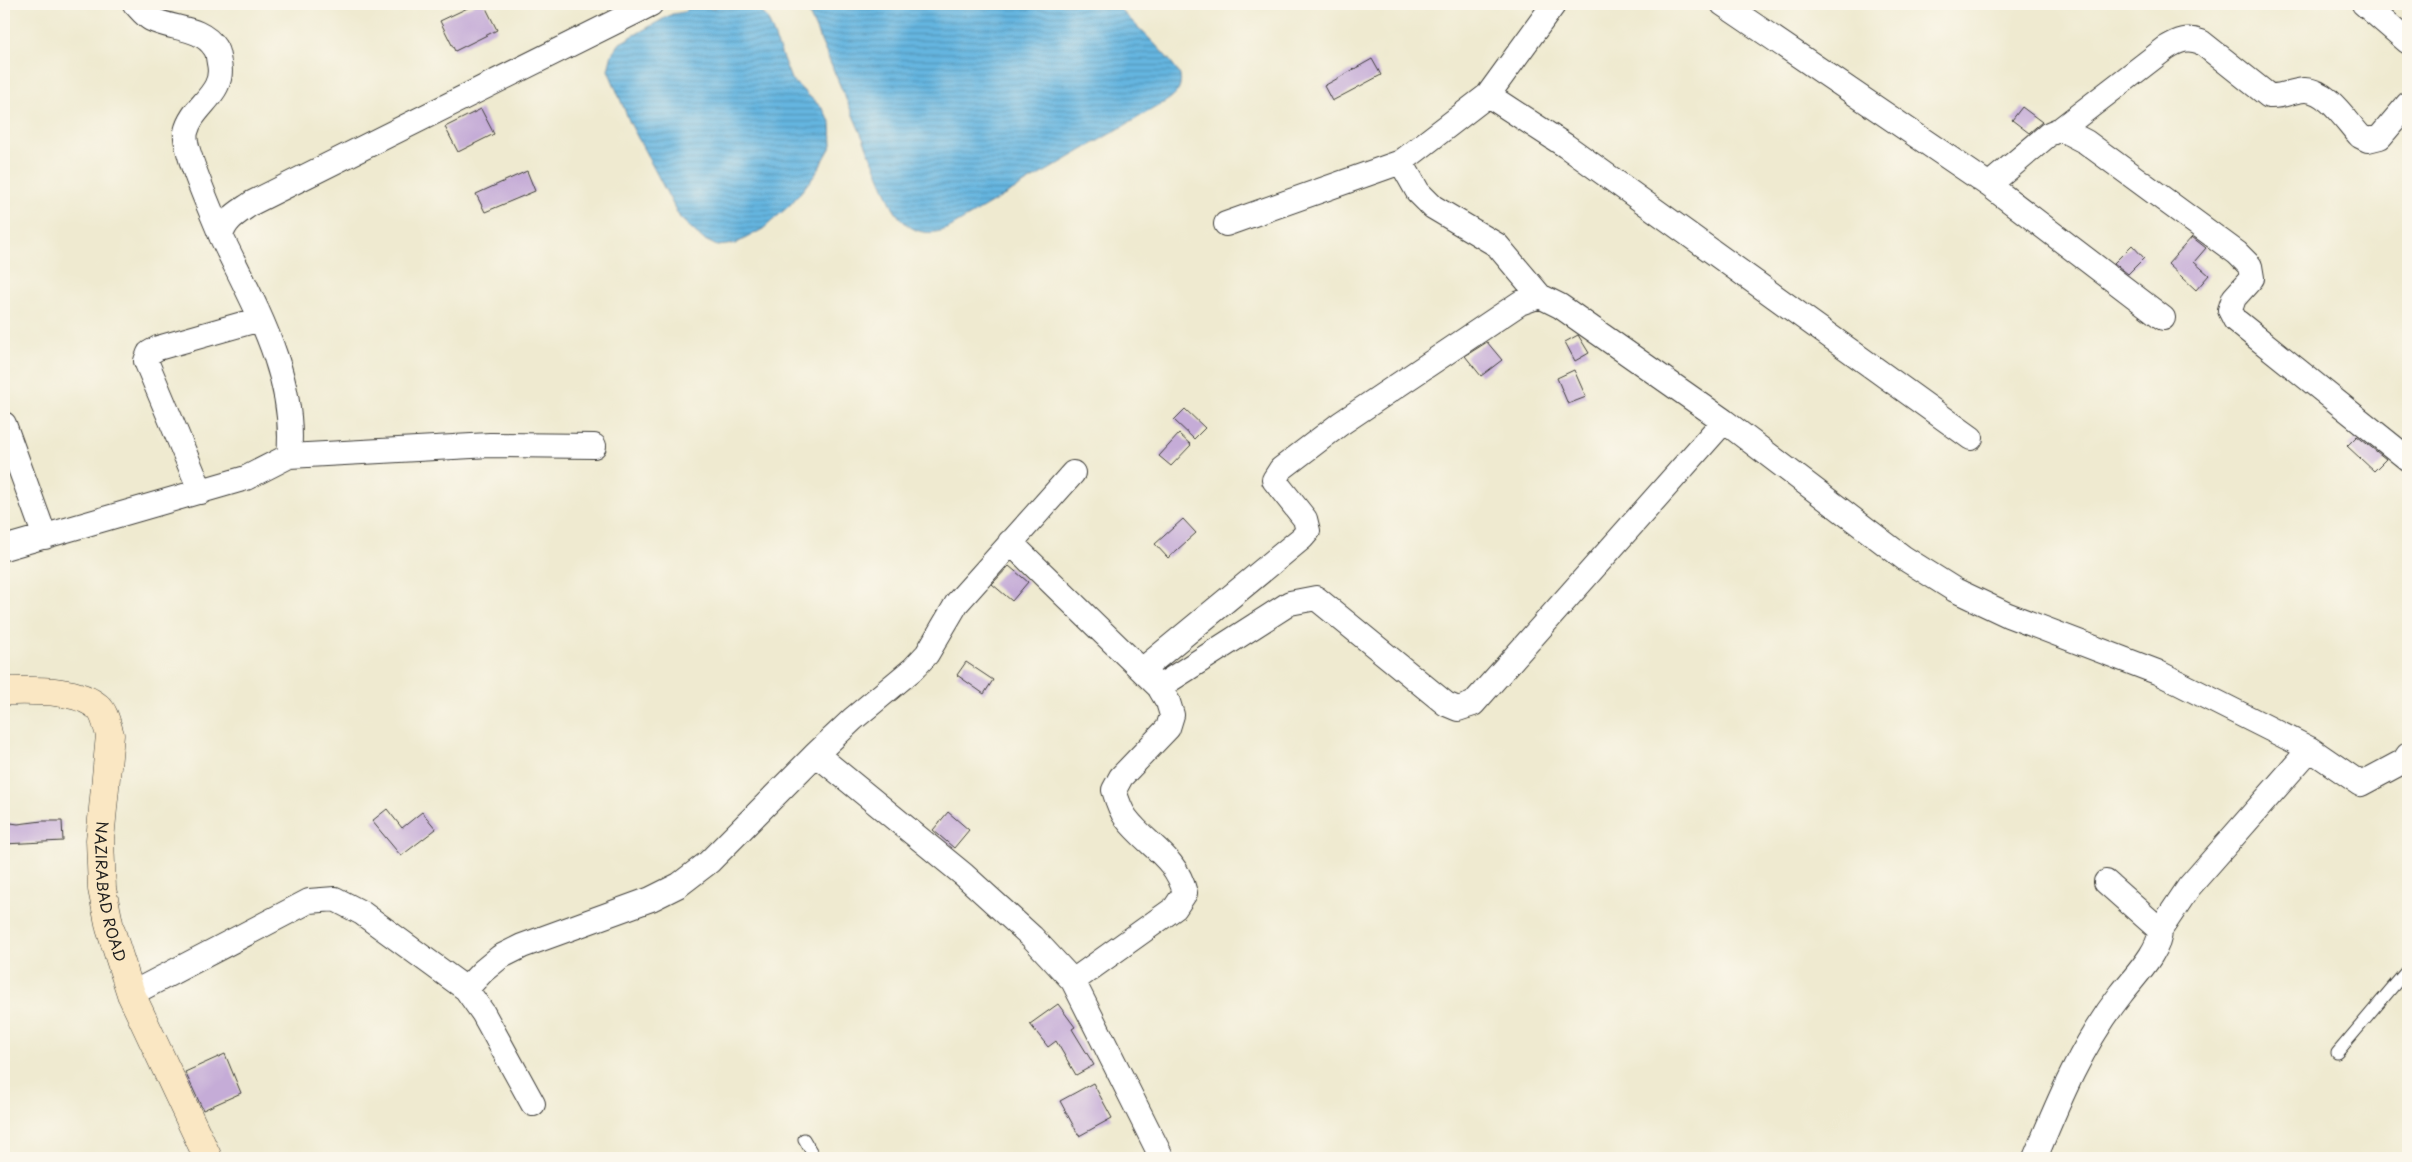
<svg xmlns="http://www.w3.org/2000/svg" width="2412" height="1162" font-family="'Playpen Sans',sans-serif">
<style>
.water{fill:url(#water-rules);stroke:#40687e}
.building{fill:#c5acd7}
.lines{fill:none;stroke-linecap:round;stroke-linejoin:round}
.lane-casing{stroke:#3c3b37;stroke-width:13}
.street-casing{stroke:#3c3b37;stroke-width:26}
.secondary-casing{stroke:#3c3b37;stroke-width:29}
.lane{stroke:#fff;stroke-width:11}
.street{stroke:#fff;stroke-width:24}
.secondary{stroke:#fae7c3;stroke-width:28}
.labels{text-anchor:middle;stroke-width:4.5;stroke-linejoin:round;paint-order:stroke}
.street-label{font-size:15px;fill:#1c1c1c;stroke:#fbf7ec}
</style>
<defs>
<pattern id="water-rules" width="6" height="5" patternUnits="userSpaceOnUse" patternTransform="scale(1.25)"><rect width="6" height="5" fill="#65b5e0"/><path d="M0 2.5h6" fill="none" stroke="#5292b5"/></pattern>
</defs>
<rect width="100%" height="100%" fill="#fbf7ec"/>
<filter id="ink" filterUnits="userSpaceOnUse"><feTurbulence type="fractalNoise" baseFrequency=".02" numOctaves="2"/><feDisplacementMap in="SourceGraphic" scale="10" xChannelSelector="R" yChannelSelector="G"/><feConvolveMatrix kernelMatrix="1 2 1 2 8 2 1 2 1" color-interpolation-filters="sRGB"/></filter>
<filter id="wash" filterUnits="userSpaceOnUse"><feTurbulence type="fractalNoise" baseFrequency=".0096" numOctaves="4" result="noise"/><feDisplacementMap in="SourceGraphic" scale="20" xChannelSelector="R" yChannelSelector="G"/><feGaussianBlur stdDeviation="1.12" result="paint"/><feColorMatrix in="noise" values="0 0 0 0 0 0 0 0 0 0 0 0 0 0 0 0 0 1.4 0 .05"/><feComposite in="paint" operator="in"/></filter>
<g filter="url(#wash)">
<rect width="100%" height="100%" fill="#efead0"/>
<!-- water -->
<path class="water" d="M701,4h5l5,5 11,-5h26l7,3 12,10 24,62 32,30 8,14 1,22 -17,30 -25,30 -27,24 -28,15 -18,2 -14,-7 -23,-21 -50,-95 -22,-53 4,-16 8,-11 52,-29 12,-2 10,-7z
M805,4h310c12,13 62,59 65,72 3,14 -8,22 -17,27l-216,126c-25,9 -41,0 -54,-21z"/>
<g id="blocks">
<!-- building -->
<path class="building" d="M476,4h8l13,26 -42,21 -15,-30z
M1372,59l9,16 -49,26 -8,-15z
M2022,107l20,15 -13,11 -17,-13z
M481,109l13,25 -36,18 -13,-25z
M527,171l8,20 -50,21 -9,-18z
M2192,237l14,11 -12,14 15,13 -13,15 -28,-26z
M2132,245l12,13 -16,16 -14,-11z
M1578,335l11,18 -14,8 -10,-19z
M1487,342l15,18 -21,16 -16,-20z
M1574,370l12,27 -18,7 -11,-26z
M1185,409l20,19 -11,11 -20,-19z
M1179,434l12,11 -20,21 -12,-10z
M2357,436l29,23 -12,12 -27,-25z
M1183,519l13,14 -28,25 -13,-14z
M1009,566l19,16 -16,19 -20,-17z
M966,662l27,18 -9,14 -27,-19z
M387,809l15,19 20,-16 14,17 -35,27 -29,-35z
M948,812l21,18 -15,18 -21,-18z
M42,821h20l1,20 -59,3v-22l14,2z
M1058,1004l17,23 -3,2 22,36 -18,10 -20,-34 -8,6 -18,-23z
M225,1054l16,39 -38,17 -18,-38z
M1093,1083l19,35 -33,18 -19,-35z"/>
</g>
</g>
<g filter="url(#ink)">
<use href="#blocks" fill-opacity="0" stroke="#3c3b37" stroke-width="1"/>
<g class="lines">
<!-- lane casing -->
<g class="lane-casing">
<path id="lane" d="M2337,1053l71,-84
M804,1139l11,19"/>
</g>
<!-- street casing -->
<g class="street-casing">
<path id="street" d="M135,4c5,5 10,12 16,15 22,11 50,7 64,29 3,4 3,10 4,15 7,31 -27,42 -33,69 -4,15 28,86 35,104
M1723,4l266,181 174,133
M2364,4l44,38
M1488,95l78,51 405,292
M2061,129l105,-81c13,-8 21,-11 35,-6l68,54c14,1 22,-5 35,-6 23,-1 42,31 56,46l8,4 12,-3 28,-33
M1401,162l17,30 15,15 64,38 43,51
M1989,185l60,-51 12,-5 25,13 151,111 13,13 2,12 -18,20 -4,12 5,10 173,139
M1226,224l175,-62 87,-67 66,-91
M4,424l41,113
M289,456l201,-11 104,1
M201,492l-55,-131 3,-8 9,-5 102,-29
M1010,542l149,145 9,15 4,13 -4,13 -47,49 -7,13c3,10 6,20 12,28 21,28 50,38 59,75l-10,15 -102,73
M4,548l242,-70 43,-22c8,-80 -35,-151 -68,-220 4,-17 17,-23 31,-33l399,-199
M1142,670l160,-132 6,-7 -3,-12 -31,-39 7,-11 59,-45 180,-121 20,-7 20,10 164,115 180,137 51,32 53,25 149,57 153,77 51,35 43,-23 4,-6
M1159,687l131,-84 26,-5 130,106 12,5 15,-5 251,-283
M816,754l148,121 68,62 41,44 89,177
M2160,930l29,-43 121,-138
M466,989l17,-18 17,-14 22,-11 129,-47 28,-14 30,-23 107,-108 37,-35 60,-50 14,-15 30,-51 116,-130
M131,994l178,-93 26,-2 27,14 104,76 17,24 50,91
M2035,1158c24,-58 47,-114 86,-164 12,-16 40,-44 39,-64l-54,-48"/>
</g>
<!-- secondary casing -->
<g class="secondary-casing">
<g id="secondary">
<path id="s1" d="M4,691c27,0 73,-3 94,16 7,6 9,19 12,28l-10,105 2,49 8,39 21,66 77,164"/>
</g>
</g>
<!-- lane -->
<use href="#lane" class="lane"/>
<!-- street -->
<use href="#street" class="street"/>
<!-- secondary -->
<use href="#secondary" class="secondary"/>
</g>
</g>
<g class="labels">
<!-- street labels -->
<g class="street-label">
<text dy="5" stroke="none"><textPath href="#s1" startOffset="286">NAZIRABAD ROAD</textPath></text>
</g>
</g>
<!-- margin -->
<rect width="2412" height="1162" fill="none" stroke="#fbf7ec" stroke-width="20"/>
</svg>
